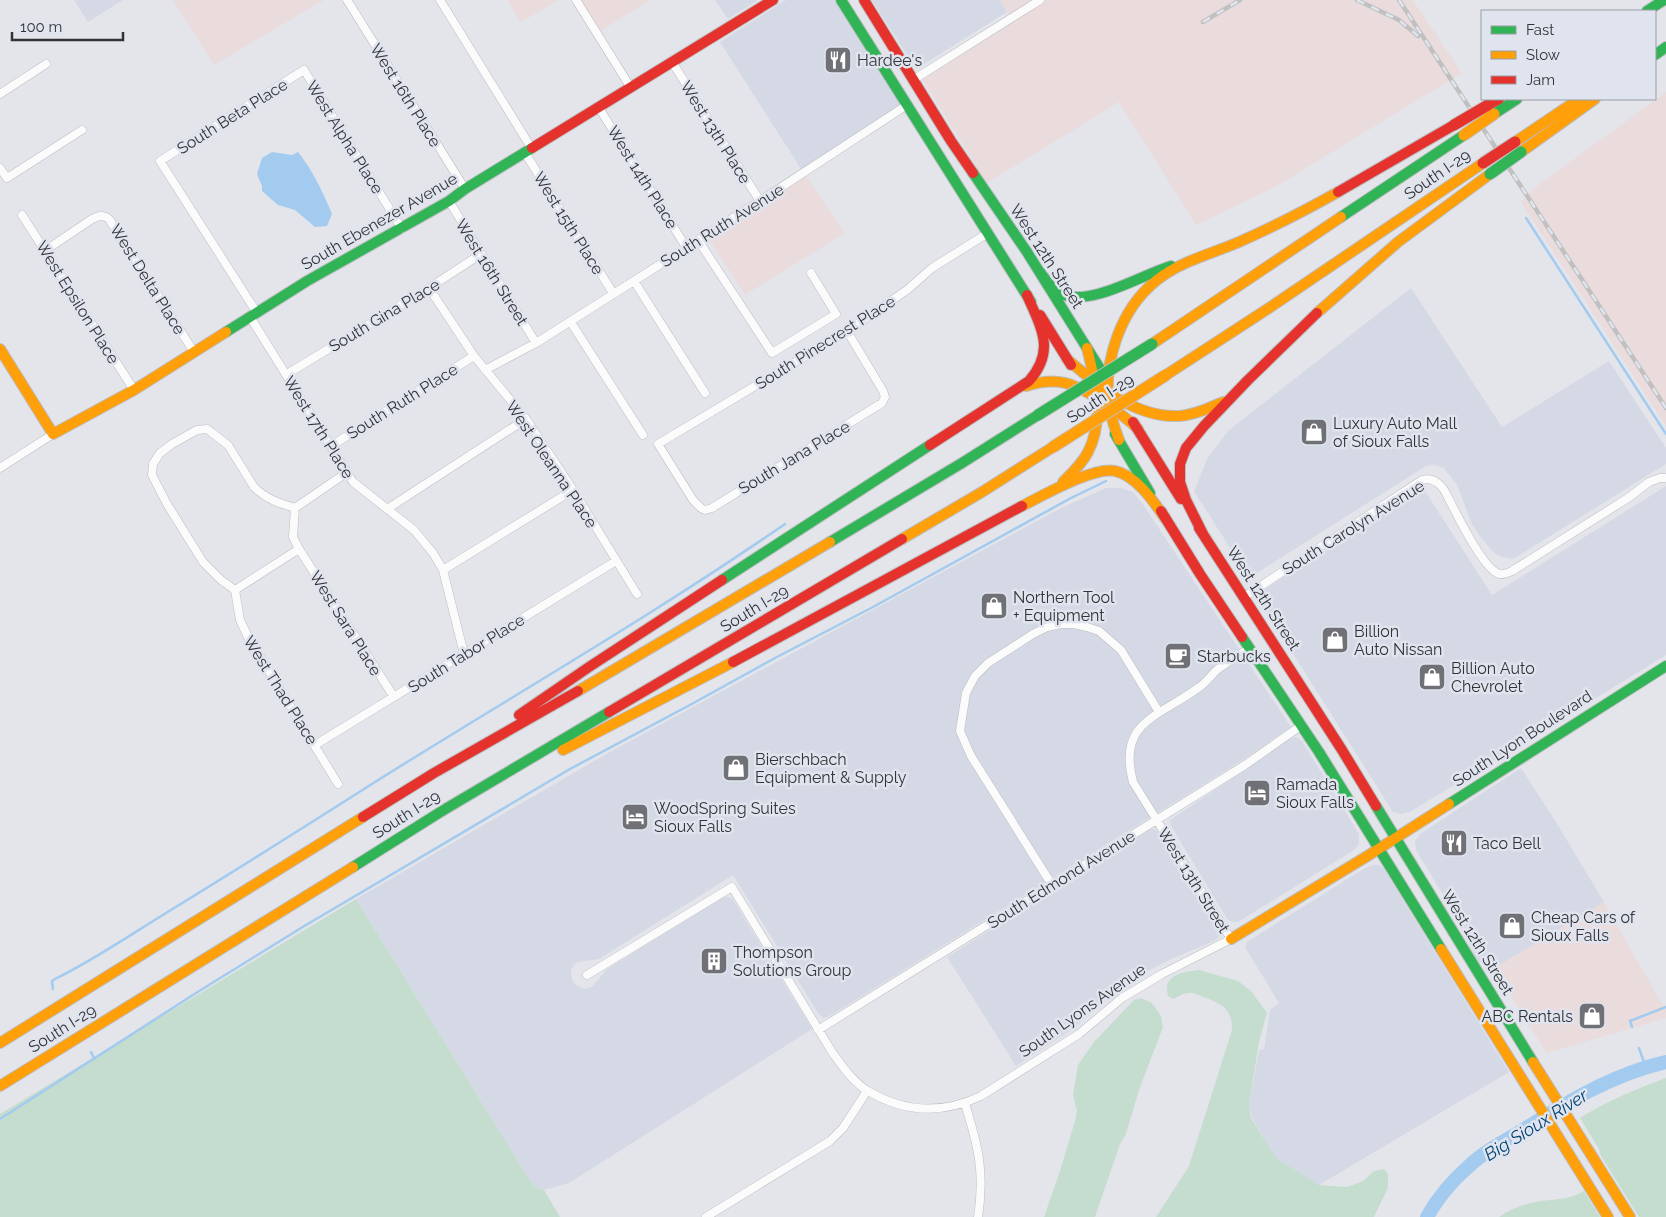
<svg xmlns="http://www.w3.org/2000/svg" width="1666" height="1217" font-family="Raleway,sans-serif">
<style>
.built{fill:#d5d9e5}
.industrial{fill:#eadbdc}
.green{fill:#c5ddcf}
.water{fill:#a3caef}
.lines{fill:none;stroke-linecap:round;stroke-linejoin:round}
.stream{stroke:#a3caef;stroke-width:2.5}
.river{stroke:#a3caef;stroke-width:14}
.street-casing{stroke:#bbbdc1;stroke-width:9}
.fast-casing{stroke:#bbbdc1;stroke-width:12}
.slow-casing{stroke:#bbbdc1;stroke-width:12}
.jam-casing{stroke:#bbbdc1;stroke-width:12}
.street{stroke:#fbfbfc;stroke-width:8}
.fast{stroke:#30b455;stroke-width:10}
.slow{stroke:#ff9f0a;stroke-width:10}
.jam{stroke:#e5322d;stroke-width:10}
.rail-casing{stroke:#c0c0c1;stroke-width:4.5}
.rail{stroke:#e0e4ee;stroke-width:2.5;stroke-dasharray:8;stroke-linecap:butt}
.fast-bridge-casing{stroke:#c1c1c4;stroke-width:13;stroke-linecap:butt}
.slow-bridge-casing{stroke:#c1c1c4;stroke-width:13;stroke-linecap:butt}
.jam-bridge-casing{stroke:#c1c1c4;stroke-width:13;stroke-linecap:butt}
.fast-bridge{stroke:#30b455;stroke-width:11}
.slow-bridge{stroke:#ff9f0a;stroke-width:11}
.jam-bridge{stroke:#e5322d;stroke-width:11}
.labels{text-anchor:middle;stroke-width:5;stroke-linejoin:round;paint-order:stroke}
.poi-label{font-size:16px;fill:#323337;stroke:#e0e4ee;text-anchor:start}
.street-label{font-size:16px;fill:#323337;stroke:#e0e4ee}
.water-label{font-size:18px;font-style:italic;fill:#024573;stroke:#e0e4ee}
</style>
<rect width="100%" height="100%" fill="#e4e5ea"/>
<!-- built -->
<path class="built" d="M74,0h49l-35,22z
M715,0h43l-30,19z
M786,0h48l67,105 -100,64 -81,-127z
M872,0h128l7,12 -91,57z
M1411,288l91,139 107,-66 57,87v16l-153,95 -11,-2 -9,-5 -13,-16 -8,-12 -15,-39 -13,-17 -9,-3 -9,1 -177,112 -55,-87 14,-34 21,-27z
M1666,486v169l-256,157 -10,2 -7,-2 -137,-217 167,-107 69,107z
M1106,488h15l12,4 9,11 149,224 -53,36 -410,254 -5,1 -5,-5 -85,-138 -134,84 -22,3 -3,3 -3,5v6l2,6 3,3 8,4 8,-2 15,-18 116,-72h6l3,1 80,131 -243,154 -25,7 -8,-3 -7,-8 -173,-280 252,-146 451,-244z
M1296,737l6,4 57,93v10l-5,6 -116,72h-5l-5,-2 -57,-94 -1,-6 120,-81z
M1521,768l35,54 48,80 -111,67 -14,-7 -4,-6 -24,-48 -35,-58 -1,-9 5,-7z
M1150,829h5l3,2 60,98 1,8 -5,4 -45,19 -27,14 -33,23 -35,31 -58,38 -69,-109z
M1373,865h6l5,4 125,203 -190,113 -43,-26 -24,-41 -3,-13 10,-55 5,-1 6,-39 9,-7 -34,-56 2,-5 118,-74z"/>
<!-- industrial -->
<path class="industrial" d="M173,0h151l-110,65z
M507,0h52l-38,22z
M572,0h78l-56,35z
M1000,0h413l49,73 -187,114 -79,38 -77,-123 -132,81 -65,-104 91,-57z
M1666,92v334l-145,-224 12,-13z
M801,169l44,64 -100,62 -42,-65z
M1604,902l62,109v7l-119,35 -54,-84z"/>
<!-- green -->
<path class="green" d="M356,899l173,280 7,8 8,3 16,27h-560v-103z
M1199,970l39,11 13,10 16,22 -8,29 -10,62 2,14 25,40 43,27 28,2 16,-6 11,-10 10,-2 4,5v14l-14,29h-218l33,-51 43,-136c0,-22 -10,-26 -29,-33 -5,-2 -9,-5 -15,-4 -5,0 -10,4 -15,6l-5,-3c-6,-22 15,-24 31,-26z
M1141,998l11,5 9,13 2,11 -24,63 -13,44 -6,10 -25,73h-51l16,-46 15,-50 2,-10 -4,-16 5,-30 16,-23 40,-42z
M1666,1078v139h-27l-38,-61 -2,-7 -19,-31c27,-17 56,-29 86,-40z
M1584,1191l16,26h-101c10,-7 20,-11 32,-14 20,-5 34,-1 53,-12z"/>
<!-- water -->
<path class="water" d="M272,152l20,3 6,-3c15,19 25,40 34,62l-5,12 -12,1 -20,-17 -17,-5 -16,-14v-5l-5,-12 5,-16z"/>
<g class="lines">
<!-- stream -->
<path class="stream" d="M1526,218l140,216
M53,989l-1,-8 3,-2c39,-19 75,-44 111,-66 70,-43 140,-87 209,-131 137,-86 277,-166 410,-258
M1632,1027l-2,-6 36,-14
M1639,1048l7,20
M91,1052l3,6
M0,1119l196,-126 105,-65 269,-159 118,-63 87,-48 98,-51 198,-109 35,-17"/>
<!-- river -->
<path class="river" d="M1427,1217c10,-18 25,-36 41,-50 14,-14 33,-24 50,-34 46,-29 94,-59 148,-71"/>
<!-- street casing -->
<g class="street-casing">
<path id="street" d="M347,0l118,189
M440,0l92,149
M576,0l55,88
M672,62l88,139
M913,80l127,-80
M0,94l46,-30
M599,108l87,139
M525,153l88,140
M0,168l7,10 75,-48
M449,201l87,142
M22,215l112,175
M698,240l74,113 64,-39 -25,-41
M46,250l46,-31c6,-3 11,-5 17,0l85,133
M634,281l71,112
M429,288l45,68 52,63 47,71 64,104
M257,313l-97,-152 144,-91 98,159
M250,317l103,165 61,48 19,23 10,17 21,84
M570,321l73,114
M847,331l36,60 2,6 -3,6 -170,105 -7,2 -4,-2 -8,-8 -35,-56 189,-113 60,-41 25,-22 56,-35
M485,370l51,-27 98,-62 126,-80 147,-96
M287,374l142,-86 52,-34
M331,446l143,-90
M0,468l53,-34
M295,508c-16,-5 -29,-9 -41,-21l-26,-42 -21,-16 -10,1 -25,14 -12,9 -7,11 -1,11 15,29 36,58 18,18 14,10 5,30 8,17 90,147
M387,509l139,-90
M299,549l95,148
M443,570l130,-80
M235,590l64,-41 -6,-12 2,-29 51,-35
M1244,597l178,-117c7,-2 13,0 18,5 6,5 8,14 12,20 8,16 31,61 45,68 5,3 11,0 15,-2l116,-73 21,-16 11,-4h6
M315,745l301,-184
M1052,885l-81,-129 -11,-25 6,-38 9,-17 13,-13 45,-29 14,-7 14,-3h13l13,3 12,4 22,19 38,62
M587,975l145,-88 100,165c10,14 21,30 36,39 37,22 75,23 113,5l98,-62 43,-36 40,-24 69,-35 -98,-157c-16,-61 26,-65 65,-94 8,-5 13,-13 20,-19 10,-7 21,-14 32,-21
M818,1030l427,-265 57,-40
M965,1104c13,41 20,69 13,113
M706,1217l124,-76 13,-13 24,-37"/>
</g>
<!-- fast casing -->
<g class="fast-casing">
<path id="fast" d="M841,0l190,302
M1647,11l17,-11
M1655,55l11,-8
M1494,114l23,-15
M973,173l54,79 80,128
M1341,217l123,-82
M1040,272c6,8 12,18 21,22 30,13 80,-19 110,-28
M226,332l81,-51 142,-80 16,-12 67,-41
M1115,434l35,59
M830,542l132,-79 76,-48
M722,580l208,-135
M1242,637l77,115 122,197
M1449,804l217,-138
M1376,806l157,256
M353,867l89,-56 167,-99"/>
</g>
<!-- slow casing -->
<g class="slow-casing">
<path id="slow" d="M1515,142l64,-43
M1521,152l74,-53
M1317,313l81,-71 92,-68
M1152,344l189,-127
M0,349l53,85 81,-44 92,-58
M1067,359c31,27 68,59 112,57 15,-1 30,-8 44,-14
M1166,375l103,-67 214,-145
M1026,386c31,-10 48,-3 74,14 14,9 26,17 38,29
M1119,440c-4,-11 -8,-22 -10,-33 -6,-45 11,-98 48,-127 24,-19 54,-26 82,-38 34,-15 67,-32 99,-50
M1063,482c9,-9 19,-18 25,-30 17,-33 7,-71 -1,-104
M1022,506c20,-10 72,-40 93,-35 21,4 39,31 50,47
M902,539l80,-47 71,-45
M578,691l252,-149
M563,750l170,-88
M1231,939l138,-84 80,-51
M1441,949l167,268
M0,1043l363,-226
M1533,1062l97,155
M0,1086l353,-219"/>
</g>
<!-- jam casing -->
<g class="jam-casing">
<path id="jam" d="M864,0l87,141 22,32
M1488,105l11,-6
M532,148l241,-148
M1338,192l116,-67
M1040,315l31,50
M1133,422l48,77
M930,445l99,-64c27,-31 12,-53 -2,-86
M1161,511l39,63 42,63
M1199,528l143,222 34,56
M1203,534l-17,-34 -6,-18v-18l6,-16 18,-22 44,-46 69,-67
M733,662l289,-156
M609,712l293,-173
M519,715l70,-48 133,-87
M363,817l71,-44 144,-82"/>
</g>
<!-- street -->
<use href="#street" class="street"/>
<!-- fast -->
<use href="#fast" class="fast"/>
<!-- slow -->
<use href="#slow" class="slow"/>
<!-- jam -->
<use href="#jam" class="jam"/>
<!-- rail casing -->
<g class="rail-casing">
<path id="rail" d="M1357,0l42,20 19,16
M1399,0l267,408
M1203,22l37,-22"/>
</g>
<!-- rail -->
<use href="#rail" class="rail"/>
<!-- fast-bridge casing -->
<g class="fast-bridge-casing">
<path id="fast-bridge" d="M1490,174l31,-22
M1038,415l114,-71"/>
</g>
<!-- slow-bridge casing -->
<g class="slow-bridge-casing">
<path id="slow-bridge" d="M1464,135l30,-21
M1053,447l113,-72"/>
</g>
<!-- jam-bridge casing -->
<g class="jam-bridge-casing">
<path id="jam-bridge" d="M1454,125l34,-20
M1483,163l32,-21"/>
</g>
<!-- fast-bridge -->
<use href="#fast-bridge" class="fast-bridge"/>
<!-- slow-bridge -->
<use href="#slow-bridge" class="slow-bridge"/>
<!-- jam-bridge -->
<use href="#jam-bridge" class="jam-bridge"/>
</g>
<!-- icons -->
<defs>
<g id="restaurant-square" transform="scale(1.4375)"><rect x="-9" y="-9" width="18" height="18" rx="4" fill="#707176" stroke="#e0e4ee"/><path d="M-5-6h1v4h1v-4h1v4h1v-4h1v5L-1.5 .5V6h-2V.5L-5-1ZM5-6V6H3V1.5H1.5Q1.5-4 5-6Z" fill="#fff"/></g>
<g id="shop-square" transform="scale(1.4375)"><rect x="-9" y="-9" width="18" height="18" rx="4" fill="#707176" stroke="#e0e4ee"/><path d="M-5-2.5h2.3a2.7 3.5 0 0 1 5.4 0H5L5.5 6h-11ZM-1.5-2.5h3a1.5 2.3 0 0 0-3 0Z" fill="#fff"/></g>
<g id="cafe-square" transform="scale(1.4375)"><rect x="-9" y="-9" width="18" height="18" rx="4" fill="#707176" stroke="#e0e4ee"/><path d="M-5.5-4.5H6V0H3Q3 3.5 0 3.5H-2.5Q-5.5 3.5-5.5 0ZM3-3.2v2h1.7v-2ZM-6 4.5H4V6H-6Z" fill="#fff"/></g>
<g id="hotel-square" transform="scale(1.4375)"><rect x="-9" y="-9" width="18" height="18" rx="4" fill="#707176" stroke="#e0e4ee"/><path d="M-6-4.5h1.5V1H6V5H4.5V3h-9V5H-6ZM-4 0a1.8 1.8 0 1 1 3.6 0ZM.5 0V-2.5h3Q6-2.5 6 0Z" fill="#fff"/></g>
<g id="building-square" transform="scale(1.4375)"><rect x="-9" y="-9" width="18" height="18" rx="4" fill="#707176" stroke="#e0e4ee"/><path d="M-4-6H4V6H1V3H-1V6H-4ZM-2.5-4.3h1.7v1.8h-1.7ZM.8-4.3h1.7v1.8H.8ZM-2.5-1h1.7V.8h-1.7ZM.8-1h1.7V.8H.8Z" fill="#fff"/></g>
</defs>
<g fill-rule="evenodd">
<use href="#restaurant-square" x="838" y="60"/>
<use href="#shop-square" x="1314" y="432"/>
<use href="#shop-square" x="994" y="606"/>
<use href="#shop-square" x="1335" y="640"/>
<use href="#cafe-square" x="1178" y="656"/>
<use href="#shop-square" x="1432" y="677"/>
<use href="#shop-square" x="736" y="768"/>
<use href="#hotel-square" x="1257" y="793"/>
<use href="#hotel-square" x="635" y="817"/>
<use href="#restaurant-square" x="1454" y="843"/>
<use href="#shop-square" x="1512" y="926"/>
<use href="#building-square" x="714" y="961"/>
<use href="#shop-square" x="1592" y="1016"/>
</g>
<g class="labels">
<!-- poi labels -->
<g class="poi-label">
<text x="857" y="66">Hardee's</text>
<text x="1333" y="429">Luxury Auto Mall<tspan x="1333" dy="18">of Sioux Falls</tspan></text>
<text x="1013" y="603">Northern Tool<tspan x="1013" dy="18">+ Equipment</tspan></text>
<text x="1354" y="637">Billion<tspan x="1354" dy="18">Auto Nissan</tspan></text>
<text x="1197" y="662">Starbucks</text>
<text x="1451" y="674">Billion Auto<tspan x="1451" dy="18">Chevrolet</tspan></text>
<text x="755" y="765">Bierschbach<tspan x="755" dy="18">Equipment &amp; Supply</tspan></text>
<text x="1276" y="790">Ramada<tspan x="1276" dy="18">Sioux Falls</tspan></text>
<text x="654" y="814">WoodSpring Suites<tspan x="654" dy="18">Sioux Falls</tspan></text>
<text x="1473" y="849">Taco Bell</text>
<text x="1531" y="923">Cheap Cars of<tspan x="1531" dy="18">Sioux Falls</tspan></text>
<text x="733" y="958">Thompson<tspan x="733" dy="18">Solutions Group</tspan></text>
<text x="1573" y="1022" text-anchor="end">ABC Rentals</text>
</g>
<!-- street labels -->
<g class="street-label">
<text transform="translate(406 95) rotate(58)" y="6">West 16th Place</text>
<text transform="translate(232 116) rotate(-32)" y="6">South Beta Place</text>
<text transform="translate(716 132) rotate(58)" y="6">West 13th Place</text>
<text transform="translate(345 137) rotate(58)" y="6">West Alpha Place</text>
<text transform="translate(1437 174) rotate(-34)" y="6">South I-29</text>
<text transform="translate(643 177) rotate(58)" y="6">West 14th Place</text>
<text transform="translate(379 221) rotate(-30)" y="6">South Ebenezer Avenue</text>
<text transform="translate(569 223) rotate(58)" y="6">West 15th Place</text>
<text transform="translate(722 225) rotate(-32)" y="6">South Ruth Avenue</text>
<text transform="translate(1047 256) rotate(57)" y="6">West 12th Street</text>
<text transform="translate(492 272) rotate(58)" y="6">West 16th Street</text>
<text transform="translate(148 279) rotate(58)" y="6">West Delta Place</text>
<text transform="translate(78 302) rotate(58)" y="6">West Epsilon Place</text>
<text transform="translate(384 315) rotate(-31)" y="6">South Gina Place</text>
<text transform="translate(825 342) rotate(-32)" y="6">South Pinecrest Place</text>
<text transform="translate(1100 398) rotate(-33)" y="6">South I-29</text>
<text transform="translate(402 401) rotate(-32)" y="6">South Ruth Place</text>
<text transform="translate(319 427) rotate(58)" y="6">West 17th Place</text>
<text transform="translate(794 457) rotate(-31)" y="6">South Jana Place</text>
<text transform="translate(552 464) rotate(56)" y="6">West Oleanna Place</text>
<text transform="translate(1353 527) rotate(-32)" y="6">South Carolyn Avenue</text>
<text transform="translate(1264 598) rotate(57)" y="6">West 12th Street</text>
<text transform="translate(754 608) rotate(-31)" y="6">South I-29</text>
<text transform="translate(346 623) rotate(58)" y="6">West Sara Place</text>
<text transform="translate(466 653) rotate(-32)" y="6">South Tabor Place</text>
<text transform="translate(281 690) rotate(58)" y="6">West Thad Place</text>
<text transform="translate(1522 738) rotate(-33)" y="6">South Lyon Boulevard</text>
<text transform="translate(406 814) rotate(-32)" y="6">South I-29</text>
<text transform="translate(1061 879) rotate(-32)" y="6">South Edmond Avenue</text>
<text transform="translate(1194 880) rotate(58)" y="6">West 13th Street</text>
<text transform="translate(1478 942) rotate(58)" y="6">West 12th Street</text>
<text transform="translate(1082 1010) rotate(-35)" y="6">South Lyons Avenue</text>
<text transform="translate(62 1028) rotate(-32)" y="6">South I-29</text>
</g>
<!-- water labels -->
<g class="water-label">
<text transform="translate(1536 1125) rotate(-32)" y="6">Big Sioux River</text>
</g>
</g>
<!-- legend -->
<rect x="1481" y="10" width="175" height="90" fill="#e0e4ee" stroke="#9a9da5"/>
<rect x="1491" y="26" width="25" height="8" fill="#30b455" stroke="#9a9da5"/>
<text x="1526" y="35" font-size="15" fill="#323337">Fast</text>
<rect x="1491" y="51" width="25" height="8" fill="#ff9f0a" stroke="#9a9da5"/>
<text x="1526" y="60" font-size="15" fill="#323337">Slow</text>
<rect x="1491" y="76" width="25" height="8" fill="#e5322d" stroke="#9a9da5"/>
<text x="1526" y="85" font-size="15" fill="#323337">Jam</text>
<!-- scale -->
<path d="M12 32v8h111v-8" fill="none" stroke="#323337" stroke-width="2.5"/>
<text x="20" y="32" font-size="15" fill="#323337" stroke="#e0e4ee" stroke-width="4" paint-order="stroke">100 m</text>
</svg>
